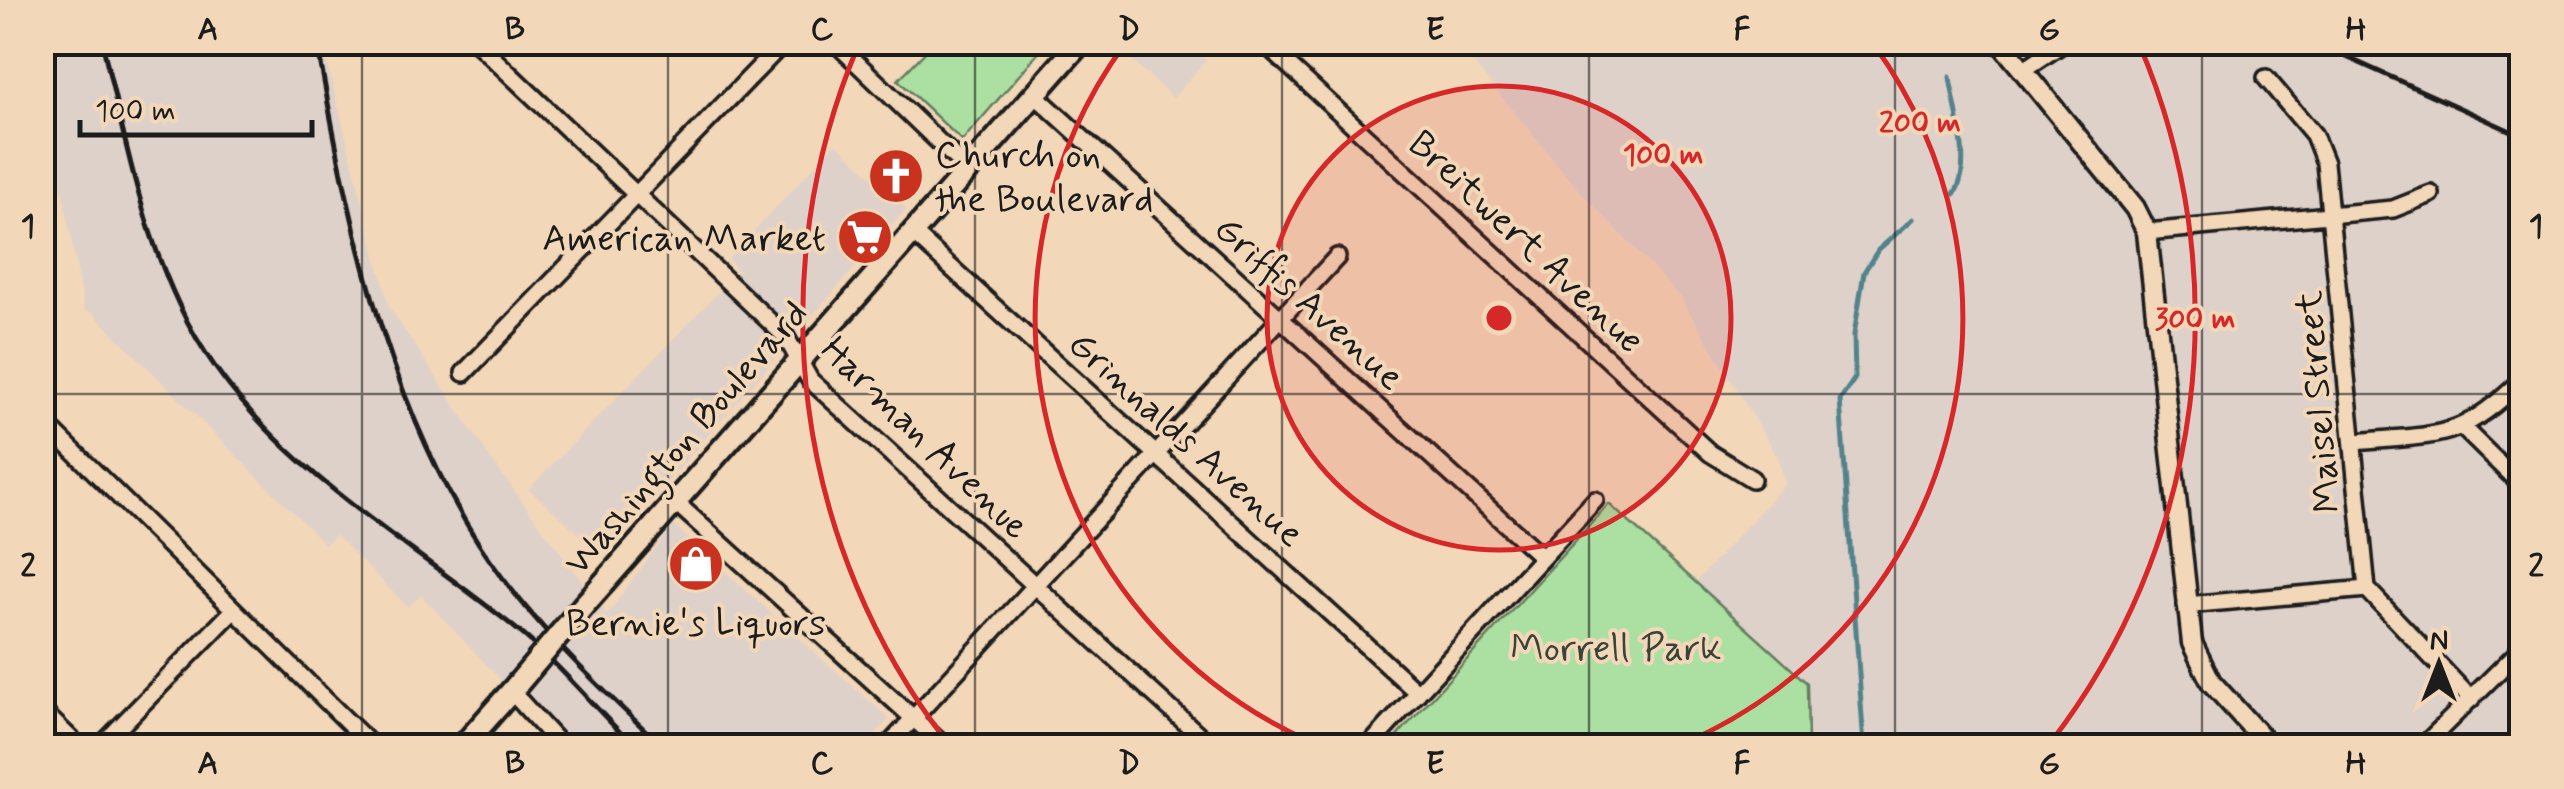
<svg xmlns="http://www.w3.org/2000/svg" width="2564" height="789" font-family="Mynerve,sans-serif">
<style>
.built{fill:#ded1ca}
.green{fill:#ace0a2;stroke:#647e5f;stroke-width:2.5}
.lines{fill:none;stroke-linecap:round;stroke-linejoin:round}
.stream{stroke:#53838a;stroke-width:5}
.minor-casing{stroke:#1c1c1c;stroke-width:22}
.tertiary-casing{stroke:#1c1c1c;stroke-width:25}
.secondary-casing{stroke:#1c1c1c;stroke-width:28}
.minor{stroke:#f2d7b9;stroke-width:15}
.tertiary{stroke:#f2d7b9;stroke-width:18}
.secondary{stroke:#f2d7b9;stroke-width:20}
.rail{stroke:#1c1c1c;stroke-width:5}
.secondary-bridge-casing{stroke:#1c1c1c;stroke-width:28;stroke-linecap:butt}
.secondary-bridge{stroke:#f2d7b9;stroke-width:20}
.grid{fill:none;stroke:#1c1c1c;stroke-width:2.5;stroke-opacity:0.55}
.ring{fill:none;stroke:#d62828;stroke-width:5}
.labels{text-anchor:middle;stroke-width:8;stroke-linejoin:round;paint-order:stroke}
.poi-label{font-size:38px;fill:#1c1c1c;stroke:#f2d7b9;text-anchor:start}
.street-label{font-size:38px;fill:#1c1c1c;stroke:#f2d7b9}
.park-label{font-size:38px;fill:#394337;stroke:#f2d7b9}
.centre{fill:#d62828;stroke:#f2d7b9;stroke-width:5}
.ring-label{font-size:30px;text-anchor:middle;font-weight:bold;fill:#d62828;stroke:#f2d7b9;stroke-width:8;stroke-linejoin:round;paint-order:stroke}
.neatline{fill:none;stroke:#1c1c1c;stroke-width:4}
.grid-label{font-size:32px;text-anchor:middle;font-weight:bold;fill:#1c1c1c}
</style>
<rect width="100%" height="100%" fill="#f2d7b9"/>
<filter id="ink" filterUnits="userSpaceOnUse"><feTurbulence type="fractalNoise" baseFrequency=".01" numOctaves="2"/><feDisplacementMap in="SourceGraphic" scale="20" xChannelSelector="R" yChannelSelector="G"/><feConvolveMatrix kernelMatrix="1 2 1 2 8 2 1 2 1" color-interpolation-filters="sRGB"/></filter>
<g filter="url(#ink)">
<!-- built -->
<path class="built" d="M1983,42l5,6 9,-6 524,1v703h-713l-1,-62 -111,-102 89,-98 -7,-27 -97,-159 -106,-112 -118,-143z
M49,43h273l67,264 101,151 117,157 66,-90 216,194 -26,27h-300l-142,-151 -13,12 -72,-72 -11,9 -233,-232h-7l-26,-140z
M1113,43h74l19,17 -33,38z
M836,143l70,66 -303,346 -74,-66 210,-218 -11,-12z"/>
<!-- green -->
<path class="green" d="M934,43v-1l113,1 -85,98 -64,-61z
M1609,504l198,179 1,63h-420z"/>
<g class="lines">
<!-- stream -->
<path class="stream" d="M1950,77c4,31 24,91 4,117
M1864,746l-24,-346 15,-22 -1,-43 10,-63 14,-22 35,-31"/>
<!-- minor casing -->
<g class="minor-casing">
<path id="minor" d="M476,42l310,295 24,43 401,366
M835,42l133,128
M1263,42l447,411 42,26
M2023,70l42,-28
M2266,78l48,57 11,28 42,426 104,110
M1035,95l507,462
M912,232l506,461
M2147,232l246,-23 38,-15
M464,373l320,-331
M42,420l330,326
M2463,428l59,58
M2355,442c83,-8 104,0 167,-62
M673,500l271,246
M2186,605l181,-16
M511,691l50,55
M101,746l133,-136
M888,746l449,-489
M1369,746l226,-246
M2423,746l99,-98"/>
</g>
<!-- tertiary casing -->
<g class="tertiary-casing">
<path id="tertiary" d="M2000,42l135,166 12,24 45,411 19,39 58,64
M42,713l34,33"/>
</g>
<!-- secondary casing -->
<g class="secondary-casing">
<path id="secondary" d="M585,604l496,-562
M463,746l53,-60"/>
</g>
<!-- minor -->
<use href="#minor" class="minor"/>
<!-- tertiary -->
<use href="#tertiary" class="tertiary"/>
<!-- secondary -->
<use href="#secondary" class="secondary"/>
<!-- rail -->
<path class="rail" d="M102,42c21,88 38,181 77,263 68,146 216,226 336,323 43,34 79,80 119,118
M317,42c30,172 67,353 162,502 49,76 118,141 183,202
M2313,42l209,94"/>
<!-- secondary-bridge casing -->
<g class="secondary-bridge-casing">
<path id="secondary-bridge" d="M516,686l69,-82"/>
</g>
<!-- secondary-bridge -->
<use href="#secondary-bridge" class="secondary-bridge"/>
</g>
</g>
<!-- grid -->
<path class="grid" d="M362,42v704M668,42v704M975,42v704M1282,42v704M1589,42v704M1895,42v704M2202,42v704M42,394h2480"/>
<!-- distance rings -->
<circle cx="1499" cy="318" r="232" fill="#d62828" fill-opacity=".12"/>
<g class="ring">
<circle cx="1499" cy="318" r="232"/>
<path d="M1318 745A464 464 0 0 1 1124 45M1874 45A464 464 0 0 1 1680 745"/>
<path d="M947 742A696 696 0 0 1 858 46M2140 46A696 696 0 0 1 2051 742"/>
</g>
<!-- icons -->
<defs>
<g id="church-disc" transform="scale(2.875)"><circle r="9.5" fill="#c8321e" stroke="#f2d7b9"/><path d="M-1.2-6h2.4v3.5h3.3v2.4h-3.3V6h-2.4V-.1h-3.3v-2.4h3.3Z" fill="#fff"/></g>
<g id="supermarket-disc" transform="scale(2.875)"><circle r="9.5" fill="#c8321e" stroke="#f2d7b9"/><path d="M-6-5.5h2.5l.6 2H6L4.5 2H-2.5L-4.4-4H-6ZM-1.5 3.2a1.3 1.3 0 1 0 .1 0ZM3 3.2a1.3 1.3 0 1 0 .1 0Z" fill="#fff"/></g>
<g id="shop-disc" transform="scale(2.875)"><circle r="9.5" fill="#c8321e" stroke="#f2d7b9"/><path d="M-5-2.5h2.3a2.7 3.5 0 0 1 5.4 0H5L5.5 6h-11ZM-1.5-2.5h3a1.5 2.3 0 0 0-3 0Z" fill="#fff"/></g>
</defs>
<g fill-rule="evenodd">
<use href="#church-disc" x="896" y="176"/>
<use href="#supermarket-disc" x="865" y="237"/>
<use href="#shop-disc" x="696" y="564"/>
</g>
<g class="labels">
<!-- poi labels -->
<g class="poi-label">
<text x="935" y="167">Church on<tspan x="935" dy="44">the Boulevard</tspan></text>
<text x="826" y="250" text-anchor="end">American Market</text>
<text x="696" y="635" text-anchor="middle">Bernie's Liquors</text>
</g>
<!-- street labels -->
<g class="street-label">
<text transform="translate(1527 241) rotate(43)" y="13">Breitwert Avenue</text>
<text transform="translate(1310 302) rotate(42)" y="13">Griffis Avenue</text>
<text transform="translate(2317 402) rotate(-95)" y="13">Maisel Street</text>
<text transform="translate(685 437) rotate(-49)" y="13">Washington Boulevard</text>
<text transform="translate(926 437) rotate(44)" y="13">Harman Avenue</text>
<text transform="translate(1187 438) rotate(42)" y="13">Grinnalds Avenue</text>
</g>
<!-- park labels -->
<g class="park-label">
<text x="1616" y="660">Morrell Park</text>
</g>
</g>
<circle cx="1499" cy="318" r="15" class="centre"/>
<g class="ring-label">
<text x="1920" y="132">200 m</text>
<text x="1663" y="164">100 m</text>
<text x="2195" y="328">300 m</text>
</g>
<!-- margin -->
<rect width="2564" height="789" fill="none" stroke="#f2d7b9" stroke-width="110"/>
<!-- north arrow -->
<g transform="translate(2439 664)" stroke="#f2d7b9" stroke-width="8" paint-order="stroke">
<path d="M0-8L18 38L0 25L-18 38Z" fill="#1c1c1c"/>
<text y="-15" font-size="28" font-weight="bold" text-anchor="middle" fill="#1c1c1c">N</text>
</g>
<!-- scale -->
<path d="M80 120v15h232v-15" fill="none" stroke="#1c1c1c" stroke-width="5"/>
<text x="95" y="120" font-size="30" fill="#1c1c1c" stroke="#f2d7b9" stroke-width="8" paint-order="stroke">100 m</text>
<rect x="55" y="55" width="2454" height="679" class="neatline"/>
<g class="grid-label">
<text x="208" y="39">A</text>
<text x="515" y="39">B</text>
<text x="822" y="39">C</text>
<text x="1129" y="39">D</text>
<text x="1435" y="39">E</text>
<text x="1742" y="39">F</text>
<text x="2049" y="39">G</text>
<text x="2356" y="39">H</text>
<text x="28" y="236">1</text>
<text x="2536" y="236">1</text>
<text x="28" y="576">2</text>
<text x="2536" y="576">2</text>
<text x="208" y="773">A</text>
<text x="515" y="773">B</text>
<text x="822" y="773">C</text>
<text x="1129" y="773">D</text>
<text x="1435" y="773">E</text>
<text x="1742" y="773">F</text>
<text x="2049" y="773">G</text>
<text x="2356" y="773">H</text>
</g>
</svg>
